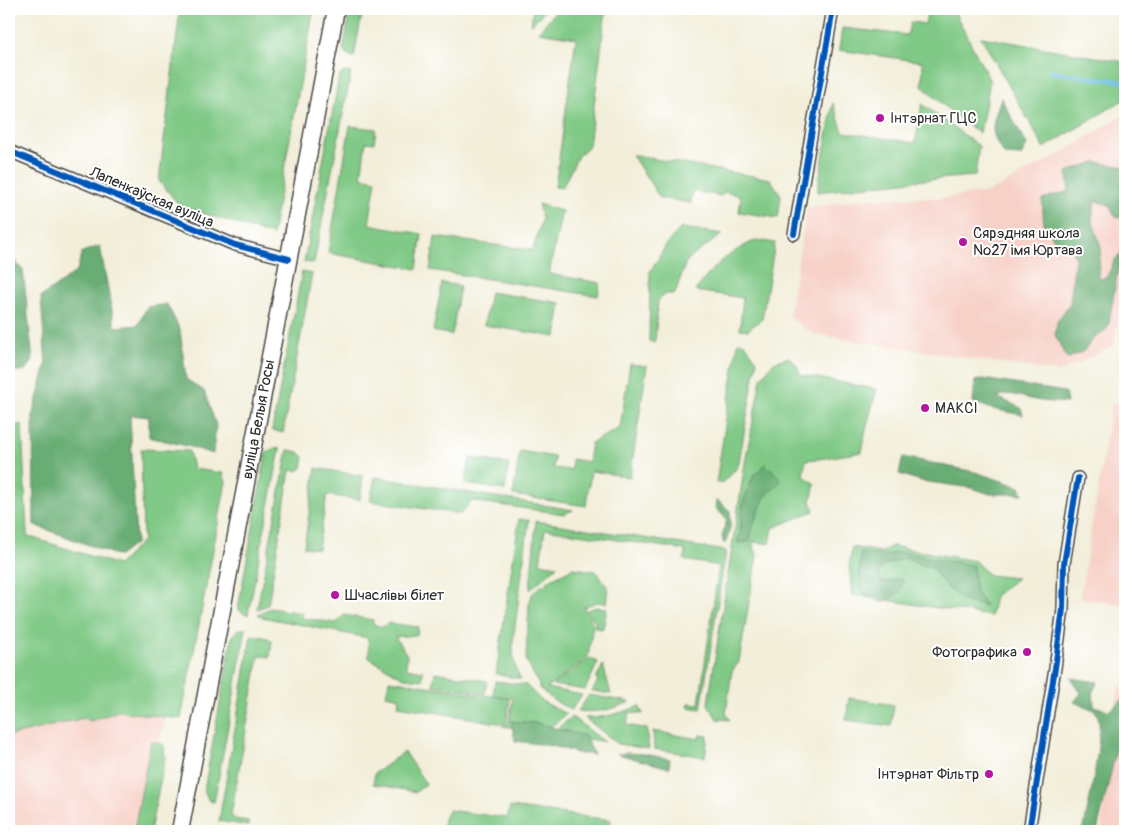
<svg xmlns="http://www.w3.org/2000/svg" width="1134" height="840" font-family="Pangolin,sans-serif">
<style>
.built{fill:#f7d1c7}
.green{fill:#80c986;stroke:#567a58}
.forest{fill:#68ad73;stroke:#4a6c4f}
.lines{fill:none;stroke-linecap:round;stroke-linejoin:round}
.stream{stroke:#73c2ed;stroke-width:4}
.street-casing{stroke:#494845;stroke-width:14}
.secondary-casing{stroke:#494845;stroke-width:19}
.street{stroke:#fff;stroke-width:11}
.secondary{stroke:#fff;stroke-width:16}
.cycleway-casing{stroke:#fff;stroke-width:9}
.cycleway{stroke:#0057b8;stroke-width:6}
.poi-dot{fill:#b5179e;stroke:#fff;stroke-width:2}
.labels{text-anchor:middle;stroke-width:4;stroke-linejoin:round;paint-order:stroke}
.poi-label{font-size:15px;fill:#2b2b2b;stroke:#fff;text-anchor:start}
.street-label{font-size:15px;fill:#2b2b2b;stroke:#fff}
</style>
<rect width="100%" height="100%" fill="#fff"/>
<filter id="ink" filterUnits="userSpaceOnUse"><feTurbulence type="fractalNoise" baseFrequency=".02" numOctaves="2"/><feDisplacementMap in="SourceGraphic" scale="10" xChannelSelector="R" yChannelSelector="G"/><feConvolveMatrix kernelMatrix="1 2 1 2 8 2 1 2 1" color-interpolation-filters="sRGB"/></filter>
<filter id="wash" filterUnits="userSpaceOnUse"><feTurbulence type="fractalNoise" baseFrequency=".0096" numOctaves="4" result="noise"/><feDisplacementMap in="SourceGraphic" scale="20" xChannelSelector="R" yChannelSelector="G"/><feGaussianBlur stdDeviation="1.12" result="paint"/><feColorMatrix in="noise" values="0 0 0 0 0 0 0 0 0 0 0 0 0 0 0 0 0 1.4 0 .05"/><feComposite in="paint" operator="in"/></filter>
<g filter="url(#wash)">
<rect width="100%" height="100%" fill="#f2eed9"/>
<!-- built -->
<path class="built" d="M1125,114v162l-11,69 -38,20 -17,7 -246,-38 -24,-18 18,-108 62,-10h74l46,-6 69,-37z
M1112,403l13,2v200l-45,-7z
M1119,686l6,1v144h-24l12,-113z
M168,702l-26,129h-133v-121z"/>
<!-- green -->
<path class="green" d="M180,9h134l-42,226 -92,-29 -21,-25z
M351,9h12l-9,48 -6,-1 -5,-7z
M533,9h13l-15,16z
M558,9h48l-17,137 -11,10 -16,32 -7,-1 21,-149 -38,-6z
M775,9h38l-1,5z
M928,9h25l37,72 -10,52 -22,-15 -36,-32 1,-24 -84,-12 3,-22 65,7 4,-13 14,2z
M981,37l144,25v37l-81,49z
M346,72l5,1 -37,190 -10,-1 35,-185 2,-3z
M833,103l10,29 72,11 7,-39 57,42 -4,30 -63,5 -95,11z
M350,126l26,3 -2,14 -8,-1 -5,35 15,3 -7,44 53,10 -5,35 -89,-16z
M632,155l138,24 11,16 -3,23 -39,-6 2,-16 -16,-4 -4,4 -28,-5 -2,12 -31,-5z
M538,204l24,7 -13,63 51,9 -2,13 -168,-26 5,-33 98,13 9,-31z
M681,228l42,6 -28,20 -9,8 -11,32h-9l-8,6 -3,43 -6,-2 1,-69 18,-30z
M757,240l18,3 -13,76 -14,11 -8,-1 3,-31 -48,-7c19,-25 33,-39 62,-51z
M302,272l10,2 -29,159 -11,-3z
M442,283l18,3 -8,49 -19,-4z
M490,292l71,11 -5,34 -72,-12z
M738,342l6,1 13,17 -19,107 -16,16h-6z
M789,357l7,7 5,11 76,14 -11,40 -4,23 -43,7 -13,1 -3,15 12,9 -4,17 3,10 -41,17 -3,16 -16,-2 -1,-2 -1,1 5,14 -18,107 -7,9 -6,43 4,6 -13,-1 -9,-15 37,-241 16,-85 13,-16z
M630,364l17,2 -17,111 -39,-6 -5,35 -73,-11 7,-44 35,6 -2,11 18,2 1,-11 16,3 3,-19 29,-15z
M22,424l5,112 91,29 25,-25 -2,-91 48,2 4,18 30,4 3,9 -45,237 -63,-8 -27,10 -7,-3 -75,18v-309z
M275,448l5,1 -32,166 -5,-2 -5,-4 28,-155 2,-3z
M288,450l11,2 5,5 -2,11 -5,3 -7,-1 -22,135 -11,4z
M470,458l39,6 -4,26 -40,-6z
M316,468l47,8 -3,24 -33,-5 -9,54 -14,-2z
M375,477l198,33 -9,4 -93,-13 -10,13 -91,-13z
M519,519l10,1 -16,121c0,13 0,26 8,38l-25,-5z
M536,521l190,30 -25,158 -13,-2 1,-4 10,1 20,-138 -35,-6 1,-10 -140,-21 -5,34 17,3 -27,24z
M892,546l83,15 14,14 28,3 -22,18 -4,20 -139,-21 -3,-29 3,-19 30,5z
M573,568l23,3 12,17 -2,15 -9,-1 -13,5 9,17 -5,33 -41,31 35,7 -11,15 -18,-10 -15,-13h2l-14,-27 1,-22 2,-33 3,-11 11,-10 2,1 4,-5z
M596,607l11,1 -4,21 -8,-1v-6l-8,-12z
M270,608l32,5v5l34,5 8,-8 29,5v4l9,3 7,-4 29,4 -1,8 -22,2 12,18 -1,13 17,3 -1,9 -18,-2 -35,-20 -1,-20 -106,-21 -4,-3z
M239,629h7l-32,173 -5,-1 -5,-11 28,-152 3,-6z
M254,635l14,3 4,3 -2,16 -11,-1 -28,159 4,4 14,2 -1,5 -29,-5 32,-185z
M590,658l8,4 -13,28 -32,-5z
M603,665l8,29 -19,-3 6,-10 -2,-2z
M435,672l52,9 -2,12 -52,-8z
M389,680l121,19 -4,25 2,1 5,-27 -20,-3 2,-14 31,4 16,16 24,13c-22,23 -36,16 -64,12l2,-2 -106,-18 2,-8 -14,-3z
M589,695l41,7c-18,8 -33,11 -52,9z
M849,698l45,7 -3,21 -45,-6z
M639,706l4,8 -14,-1 -2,12 20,4 2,20 -31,-5 -33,-26c20,0 36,-5 54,-12z
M572,717l33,25 -54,-9z
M653,731l46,8 1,-4 8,1 -3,21 -51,-8z
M151,741l13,4 1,13 -15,73h-16z
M404,752l22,32 -10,8 -43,-8 2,-11z
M510,807l101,13 -2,11h-167l2,-12 4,-9 59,8z"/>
<!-- forest -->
<path class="forest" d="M1001,98l26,47 -6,11 -16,-1c-18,-22 -12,-33 -4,-57z
M1095,162l30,5v53l-10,-4 -6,-11 -14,-4 -3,18 9,28 -3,28 2,4 7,-2 8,-18 6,-5 -12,68 -2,7 -14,10 -10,13 -16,7 -12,-24 2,-13 13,-19 5,-45 -4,-11 -13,-3 -14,-17 -2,-28 27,-8 -2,-19z
M100,246l15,81 23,-2 9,-18 20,-3 13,26 6,49 18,12 12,34 -3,29 -22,-7 -42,-10v-20l-19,-2 6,128 -17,13 -85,-31 -1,-112 13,-48 -5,-68 36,-26 5,-19z
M9,255l14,15 10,91 -8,10h-16z
M983,379l82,13 2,11c-11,-1 -22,-1 -32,-3 -14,-3 -25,-9 -38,-3l24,11 2,7 -31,-6 -19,-7 2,-21z
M903,457l72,15 45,15 3,7h-33l-18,-6 -51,-7 -22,-7z
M766,464l16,16 -17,17 -11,25 -5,20 -12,1 3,-9 3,-32 11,-27z
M717,500l13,11c1,12 1,23 -6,33l-2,-8 5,-17 -12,-11z
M897,552c15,1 29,6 44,8 11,2 21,2 32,6l3,27 10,13 -19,-4 -19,-13 -15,-20 -26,-11 -23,7 -6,8 4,10 16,-4 5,1 -3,12 -17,11 -23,-12 -1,-20 2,-18 27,2z
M1071,678l27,4 -5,9 1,15 15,5 13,-11 3,3v30l-5,2 -23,96h-14c4,-19 24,-107 13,-119 -5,-5 -16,-7 -22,-10l7,-9z
M511,721l26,2 48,13 9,18h-12l-29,-8 -38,-5z
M626,753l18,1 26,5 -1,9 -52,-14z"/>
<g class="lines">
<!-- stream -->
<path class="stream" d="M1051,72l74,10"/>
</g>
</g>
<g filter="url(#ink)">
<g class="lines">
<!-- street casing -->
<g class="street-casing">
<path id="street" d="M9,151l226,94 54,14
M794,234l39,-225
M1029,831l26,-163 8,-59 1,-45 14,-86"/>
</g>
<!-- secondary casing -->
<g class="secondary-casing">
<g id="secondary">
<path id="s1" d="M180,831l156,-822"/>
</g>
</g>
<!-- street -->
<use href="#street" class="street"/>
<!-- secondary -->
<use href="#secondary" class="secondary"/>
<!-- cycleway casing -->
<g class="cycleway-casing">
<path id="cycleway" d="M9,151l226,94 54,14
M794,234l39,-225
M1029,831l26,-163 8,-59 1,-45 14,-86"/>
</g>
<!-- cycleway -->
<use href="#cycleway" class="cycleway"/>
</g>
</g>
<!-- markers -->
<g class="poi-dot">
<circle cx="880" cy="118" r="5"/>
<circle cx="963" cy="242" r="5"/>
<circle cx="925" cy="408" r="5"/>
<circle cx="335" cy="595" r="5"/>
<circle cx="1027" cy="652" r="5"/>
<circle cx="989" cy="774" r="5"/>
</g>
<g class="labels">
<!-- poi labels -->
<g class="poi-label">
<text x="890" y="123">Інтэрнат ГЦС</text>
<text x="973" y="238">Сярэдняя школа<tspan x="973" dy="17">№27 імя Юртава</tspan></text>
<text x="935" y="413">МАКСІ</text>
<text x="345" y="600">Шчаслівы білет</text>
<text x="1017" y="657" text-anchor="end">Фотографика</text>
<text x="979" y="779" text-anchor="end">Інтэрнат Фільтр</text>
</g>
<!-- street labels -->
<g class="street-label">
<text transform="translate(152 197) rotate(23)" y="5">Лапенкаўская вуліца</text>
<text dy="5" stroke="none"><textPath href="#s1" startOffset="419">вуліца Белыя Росы</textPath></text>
</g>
</g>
<!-- margin -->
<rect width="1134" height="840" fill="none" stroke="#fff" stroke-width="30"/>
</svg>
